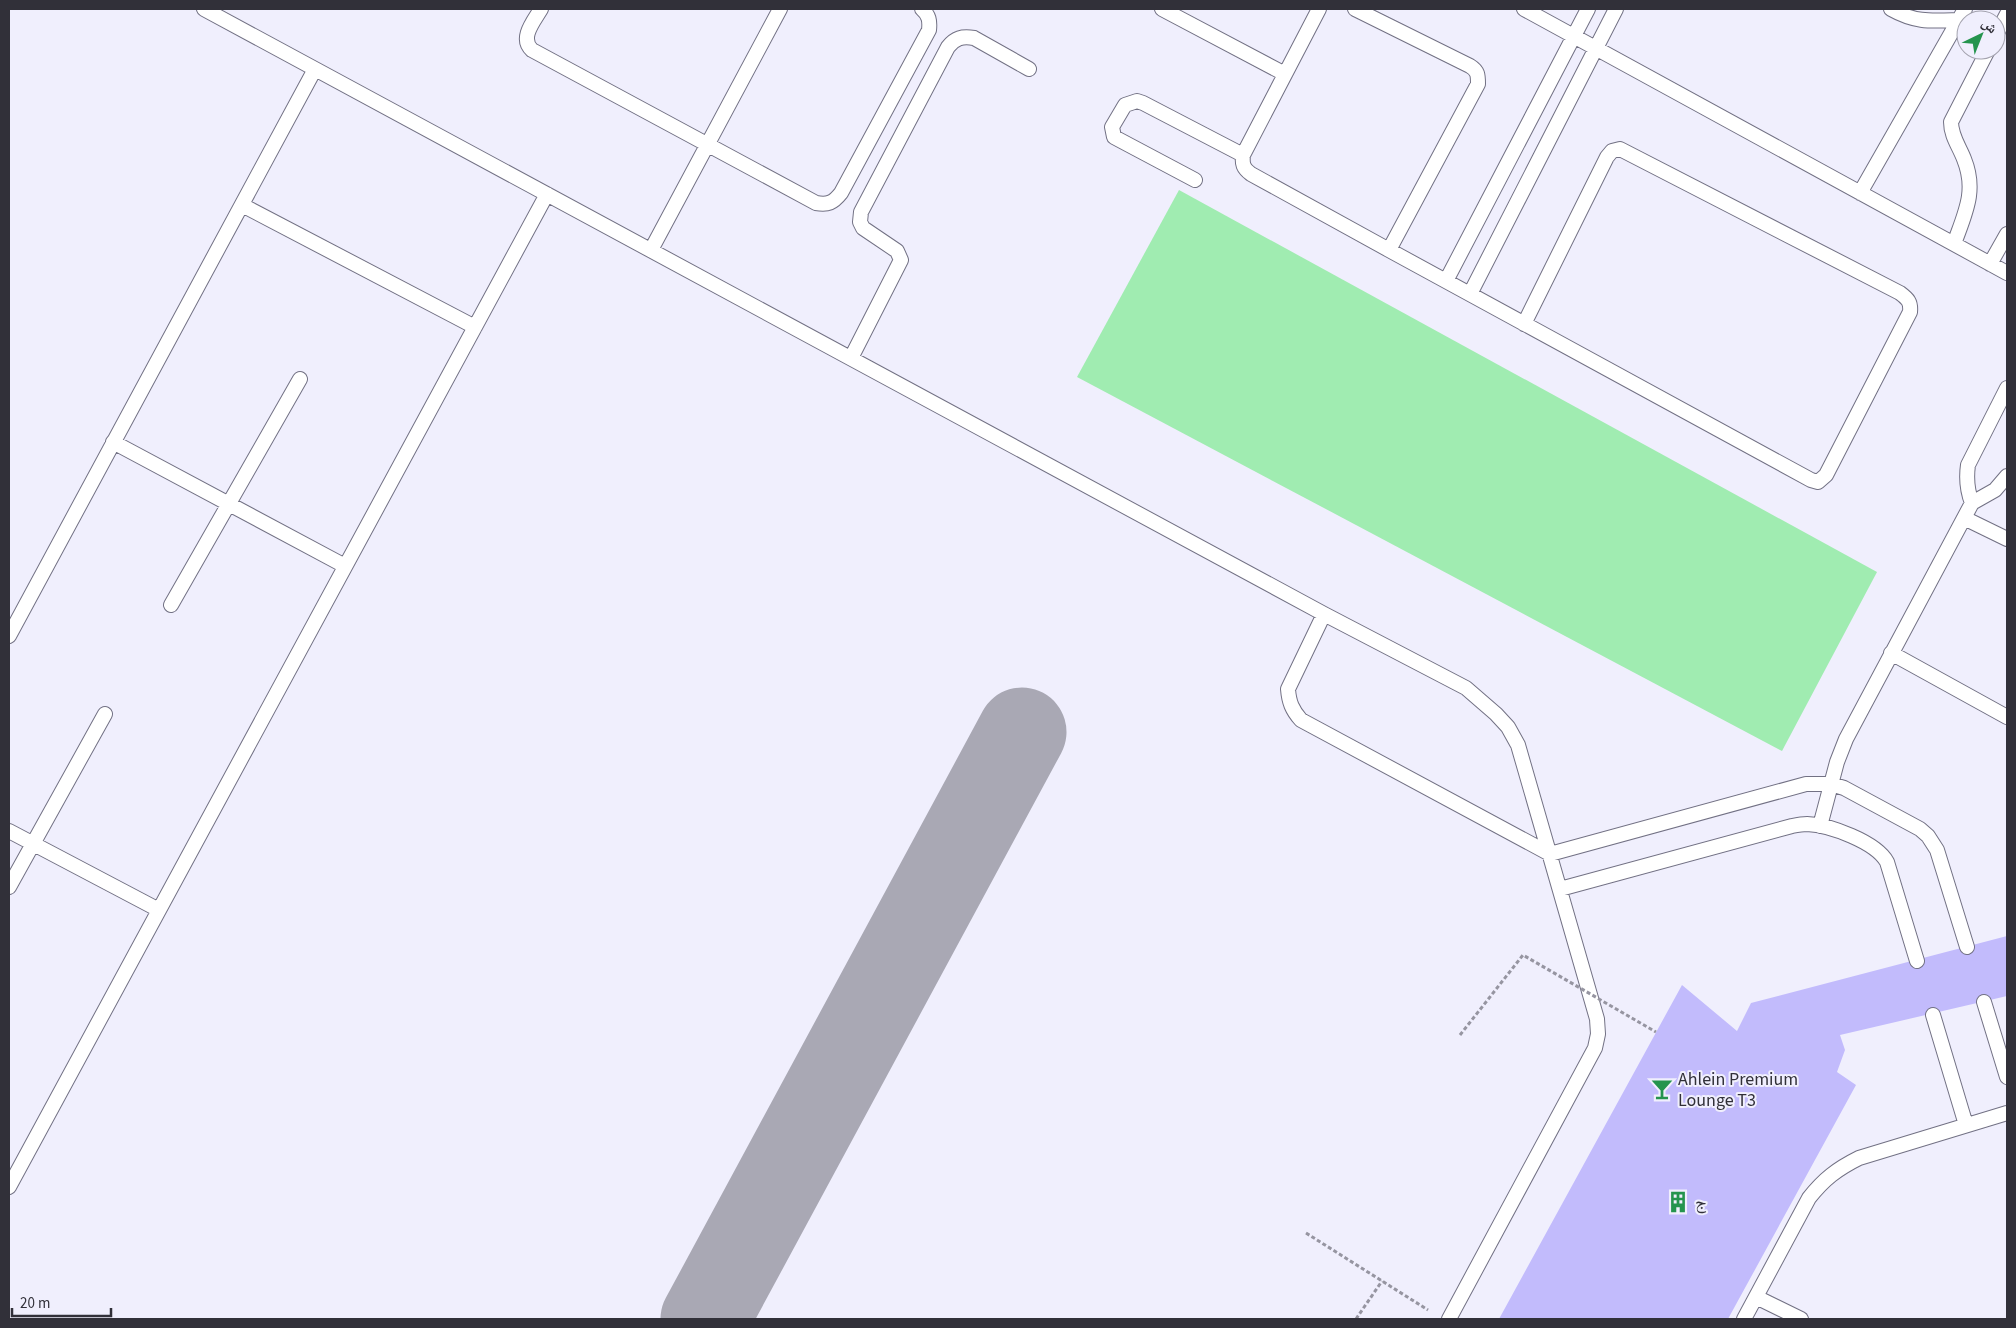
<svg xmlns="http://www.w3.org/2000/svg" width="2016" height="1328" font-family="'Source Sans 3','Noto Naskh Arabic',sans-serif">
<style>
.green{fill:#a0ecb1}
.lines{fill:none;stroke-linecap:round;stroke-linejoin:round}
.taxiway{stroke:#a9a8b4;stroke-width:89}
.building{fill:#c2bbfc}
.lane-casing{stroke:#727184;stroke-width:16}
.path{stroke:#9695a1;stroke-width:3;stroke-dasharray:4 2.5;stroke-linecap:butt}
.lane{stroke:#fff;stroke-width:14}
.path-bridge{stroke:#9695a1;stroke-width:3;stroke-dasharray:4 2.5;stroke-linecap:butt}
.labels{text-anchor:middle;stroke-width:4;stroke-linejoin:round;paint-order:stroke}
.poi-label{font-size:18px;fill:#313039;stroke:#f0effd;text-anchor:start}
</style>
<rect width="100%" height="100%" fill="#f0effd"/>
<!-- green -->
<path class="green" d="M1179,190l698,382 -95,179 -705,-374z"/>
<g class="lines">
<!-- taxiway -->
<path class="taxiway" d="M705,1319l317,-587"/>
</g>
<!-- building -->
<path class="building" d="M2007,936v60l-167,39 5,15 -8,22 19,13 -128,234h-229l183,-334 55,46 14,-28z"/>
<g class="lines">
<!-- lane casing -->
<g class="lane-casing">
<path id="lane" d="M204,9l1120,605 142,74 30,26 12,13 10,18 79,274 1,15 -3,14 -146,271
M541,9c-7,12 -22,29 -9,41l284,153c12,2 17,0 25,-10l88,-163c1,-9 0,-15 -7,-21
M1162,9l123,65
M1319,9l-76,146c-1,9 0,13 8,19l138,76 89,-166c0,-9 0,-13 -8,-18l-115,-57
M1524,9l483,264
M1891,9c25,14 40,12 68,11
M1996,35l11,-21
M1195,180l-81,-43 -2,-10 13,-22 12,-4 6,2 100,52
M1860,193l105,-184
M242,205l233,122
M1954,244c11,-31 23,-53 10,-85 -5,-13 -13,-23 -13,-37l37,-72
M651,250l129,-241
M1389,250l422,230 7,2 8,-7 84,-163c1,-10 -2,-13 -10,-19l-280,-144 -8,2 -5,6 -83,167
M1990,264l17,-30
M1446,281l142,-272
M1470,294l146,-285
M851,358l50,-98 -4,-9 -34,-23 -3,-6 1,-10 87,-165c7,-9 14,-11 26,-9l55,31
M113,442l232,124
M1972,503c-5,-13 -6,-24 -4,-38l39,-77
M1964,518l43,21
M171,605l129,-226
M1324,614l-36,75c1,13 4,21 13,31l249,134 256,-70h25l13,4 76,41 8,7 9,14 30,97
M9,636l306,-567
M1891,653l116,64
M1820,826l17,-64 9,-23 126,-236 23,-13 12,-14
M9,831l150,79
M9,887l96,-173
M1560,889l232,-63c5,-1 10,-2 15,-2 23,1 69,18 80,38l30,99
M1984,1002l23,75
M1933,1015l33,110
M9,1187l538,-993
M1756,1297l45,22
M1744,1319l65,-121c15,-19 28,-29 50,-40l148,-45"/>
</g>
<!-- path -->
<path class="path" d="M1306,1233l122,77
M1356,1319l26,-38"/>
<!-- lane -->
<use href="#lane" class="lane"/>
<!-- path-bridge -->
<path class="path-bridge" d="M1460,1035l63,-80 133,77"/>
</g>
<!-- icons -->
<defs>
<g id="bar-bare" transform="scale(1.725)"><path d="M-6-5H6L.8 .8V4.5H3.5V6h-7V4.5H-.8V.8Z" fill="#25944e" stroke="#f0effd" stroke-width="2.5" paint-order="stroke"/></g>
<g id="building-bare" transform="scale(1.725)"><path d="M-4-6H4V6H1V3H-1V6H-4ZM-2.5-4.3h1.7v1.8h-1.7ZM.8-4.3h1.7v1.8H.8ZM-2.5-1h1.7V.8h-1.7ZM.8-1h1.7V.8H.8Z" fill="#25944e" stroke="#f0effd" stroke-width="2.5" paint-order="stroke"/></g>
</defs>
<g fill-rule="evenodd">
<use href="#bar-bare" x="1662" y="1089"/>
<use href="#building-bare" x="1678" y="1202"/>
</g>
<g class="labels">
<!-- poi labels -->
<g class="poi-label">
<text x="1678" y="1085">Ahlein Premium<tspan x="1678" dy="21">Lounge T3</tspan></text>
<text x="1695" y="1208">ج</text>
</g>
</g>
<!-- border -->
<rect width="2016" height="1328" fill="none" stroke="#313039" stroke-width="20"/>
<!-- north arrow -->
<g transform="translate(1981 35) rotate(43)"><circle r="24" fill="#f0effd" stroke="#a4a3af"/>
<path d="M0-4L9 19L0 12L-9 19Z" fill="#25944e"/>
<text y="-8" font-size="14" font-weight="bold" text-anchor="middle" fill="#313039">ش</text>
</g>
<!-- scale -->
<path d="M12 1308v8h99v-8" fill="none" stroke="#313039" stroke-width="2.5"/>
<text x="20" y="1308" font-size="15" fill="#313039" stroke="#f0effd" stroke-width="4" paint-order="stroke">20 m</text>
</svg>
